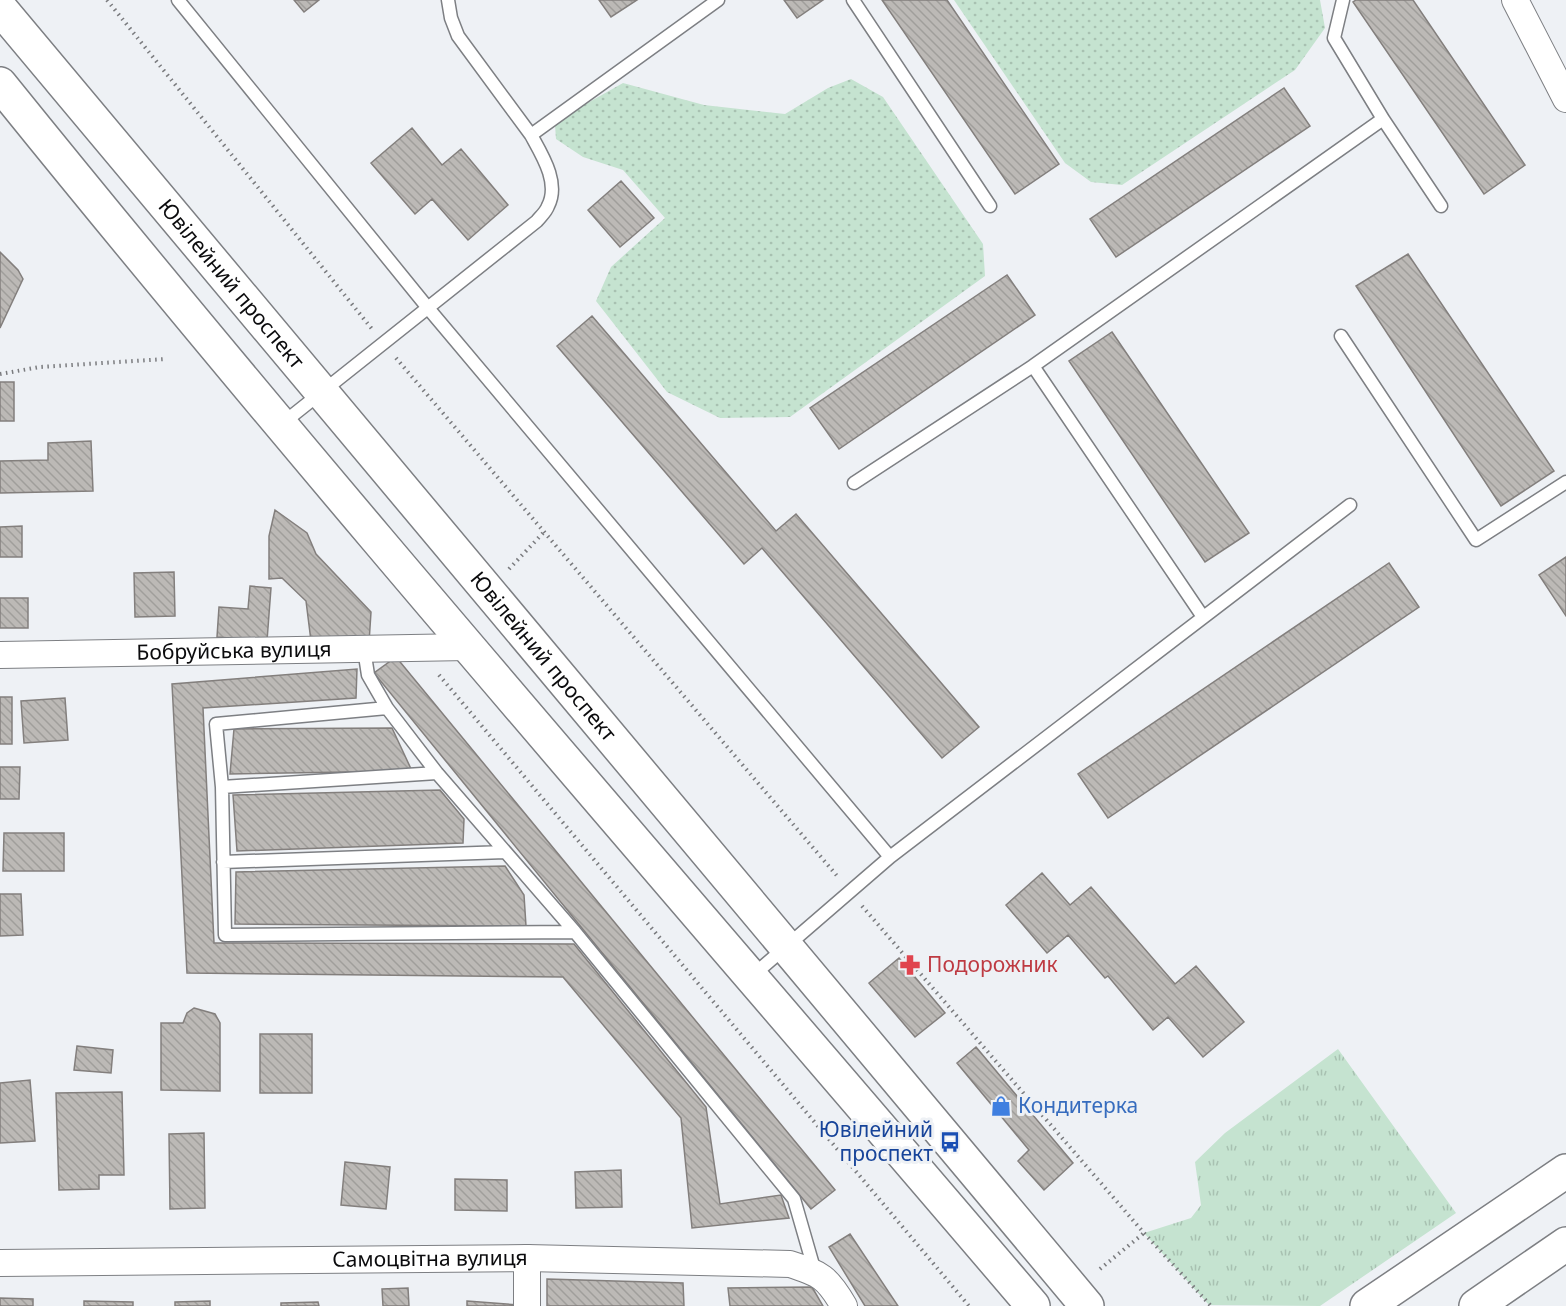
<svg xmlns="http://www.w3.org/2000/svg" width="1566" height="1306" font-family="'Noto Sans',sans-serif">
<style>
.grass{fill:url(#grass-tufts)}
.garden{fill:url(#garden-dots)}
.building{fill:url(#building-back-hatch);stroke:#837f7d;stroke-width:1.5}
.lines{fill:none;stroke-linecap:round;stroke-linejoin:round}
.service-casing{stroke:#7d7f83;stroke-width:15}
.minor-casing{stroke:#7d7f83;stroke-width:28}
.primary-casing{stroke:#7d7f83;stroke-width:36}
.path{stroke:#7a7b7e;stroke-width:4;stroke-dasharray:1.5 4.5;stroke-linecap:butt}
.service{stroke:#fff;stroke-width:12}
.minor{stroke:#fff;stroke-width:26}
.primary{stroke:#fff;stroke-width:33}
.labels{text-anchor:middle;stroke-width:6;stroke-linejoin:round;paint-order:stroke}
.street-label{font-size:21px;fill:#0b0b0d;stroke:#eef1f5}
.health-label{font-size:21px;fill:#be3a42;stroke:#eef1f5;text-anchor:start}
.shop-label{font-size:21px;fill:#366cbe;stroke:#eef1f5;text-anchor:start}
.transit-label{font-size:21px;fill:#164399;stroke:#eef1f5;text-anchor:end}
</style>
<defs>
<pattern id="grass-tufts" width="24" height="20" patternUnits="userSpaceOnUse" patternTransform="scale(1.5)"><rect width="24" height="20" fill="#c5e3d0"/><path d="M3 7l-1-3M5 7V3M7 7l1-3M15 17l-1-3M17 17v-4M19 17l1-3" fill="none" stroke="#a8c1b1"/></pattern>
<pattern id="garden-dots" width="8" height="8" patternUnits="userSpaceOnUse" patternTransform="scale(1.5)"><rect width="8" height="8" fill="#c5e3d0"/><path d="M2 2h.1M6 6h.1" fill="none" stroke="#a8c1b1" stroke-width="1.8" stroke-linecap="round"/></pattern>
<pattern id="building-back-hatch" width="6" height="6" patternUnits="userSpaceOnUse" patternTransform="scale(1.5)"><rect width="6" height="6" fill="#bcb9b6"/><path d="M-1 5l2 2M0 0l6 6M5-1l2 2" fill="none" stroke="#a09e9b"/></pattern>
</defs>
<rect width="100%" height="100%" fill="#eef1f5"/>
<!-- grass -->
<path class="grass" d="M1338,1049l118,164 -136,93 -111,-1 -65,-72 47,-15 10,-13 -6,-43 30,-29z"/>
<!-- garden -->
<path class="garden" d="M954,0h366l5,28 -30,42 -173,115 -31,-3 -26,-19z
M851,79l32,18 100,147 2,32 -195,141 -70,1 -53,-26 -71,-91 15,-34 54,-49 -42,-48 -40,-13 -27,-18 -1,-14 13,-11 55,-31 81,22 81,9 43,-26z"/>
<!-- building -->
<path class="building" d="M294,0h25l-15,12z
M599,0h38l-26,17z
M784,0h39l-26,18z
M882,0h65l112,164 -44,30z
M1356,0h57l112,165 -41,29 -131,-192z
M1284,88l26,38 -194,131 -26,-38z
M412,128l30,37 19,-16 47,56 -40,35 -36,-41 -17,15 -44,-51z
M621,181l33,37 -34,29 -32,-37z
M0,252l18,18 5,9 -23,49z
M1408,254l146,217 -53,35 -145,-220z
M1007,275l28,40 -196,134 -29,-41z
M592,316l184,215 20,-17 183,213 -37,31 -180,-210 -18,16 -187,-218z
M1112,332l137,201 -44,29 -136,-201z
M0,382h14v39h-14z
M91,441l2,50 -93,2v-32l48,-1v-17z
M275,510l32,23 9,21 55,58 -2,31 -58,-2 -5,-40 -24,-23 -13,1v-43z
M22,526v31h-22v-30z
M1566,557v59l-27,-41z
M1389,563l30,44 -311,211 -30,-44z
M174,572l1,44 -40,1 -1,-44z
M250,586l21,2 -4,53 -50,-4 2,-30 29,2z
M0,598h28v30h-28z
M396,657l439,533 -24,19 -437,-536z
M357,669l-1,29 -153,10 11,235 360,1 132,163 14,97 61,-9 8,23 -97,10 -11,-110 -118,-141 -376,-4 -15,-289z
M0,697h12v47h-12z
M65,698l3,42 -44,3 -3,-42z
M392,728l20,43 -182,3 4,-45z
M0,767h20l-1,32h-19z
M440,790l24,29 -1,24 -226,8 -4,-56z
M4,833h60v38h-61z
M505,866l19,29 2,31 -291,-2 1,-52z
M1042,873l28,32 21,-18 84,97 21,-18 48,56 -41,35 -35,-40 -15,13 -45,-54 -3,2 -37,-43 -21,18 -41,-48z
M0,894h21l2,41 -23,1z
M899,958l46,55 -30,24 -46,-54z
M194,1008l21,6 5,9v68l-59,-1v-67h22l4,-10z
M260,1034h52v59h-52z
M77,1046l36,4 -2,23 -37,-3z
M976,1047l97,116 -29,27 -26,-29 11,-11 -72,-87z
M30,1080l5,61 -35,2v-60z
M122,1092l2,83h-25v14l-40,1 -3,-97z
M204,1133l1,75 -35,1 -1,-75z
M345,1162l45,5 -4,42 -45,-4z
M621,1170l1,37 -46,1 -1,-36z
M455,1179l52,1v31l-52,-1z
M850,1234l48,72h-33l-36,-59z
M547,1279l136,4 1,23h-137z
M812,1287l11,19h-93l-2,-18z
M408,1288l1,18h-26l-1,-17z
M0,1298l33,1v7h-33z
M84,1301l49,1v4h-49z
M210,1301v5h-35v-4z
M467,1301l52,4v1h-52z
M318,1302l1,4h-38v-3z"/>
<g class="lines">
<!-- service casing -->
<g class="service-casing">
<path id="service" d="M178,0l250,308 462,549 -139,120
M448,0l3,18 7,18 73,99
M853,0l137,206
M1343,0l-9,38 49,81
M1341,336l135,204 90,-58
M1033,366l350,-247 58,87
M283,423l254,-202c3,-4 9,-9 11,-15 12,-23 -6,-51 -17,-71l187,-135
M854,483l179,-117 170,251
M364,649l4,26 19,33 -171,16 6,63 3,148 350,-3
M387,708l50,65 138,159 219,267 21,73
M222,787l215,-14
M890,857l460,-352
M223,862l282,-10"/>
</g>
<!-- minor casing -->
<g class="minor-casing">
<g id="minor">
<path d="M1515,0l51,99"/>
<path id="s1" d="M0,655l468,-8"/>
<path d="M527,1258v48"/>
<path id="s2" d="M0,1263l527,-5 263,6c31,10 37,13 54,42"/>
</g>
</g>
<!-- primary casing -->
<g class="primary-casing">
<g id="primary">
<path id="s3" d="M0,8l1087,1298"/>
<path d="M0,84c335,415 687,816 1033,1222"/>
<path d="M1367,1306l199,-135"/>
<path d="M1476,1306l90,-62"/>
</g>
</g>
<!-- path -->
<path class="path" d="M107,0l265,329
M396,358l442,519
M0,374l40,-7 125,-8
M509,569l35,-37
M439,675l530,631
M862,906l282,327 67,73
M1100,1269l44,-36"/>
<!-- service -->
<use href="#service" class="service"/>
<!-- minor -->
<use href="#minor" class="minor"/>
<!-- primary -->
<use href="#primary" class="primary"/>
</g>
<!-- icons -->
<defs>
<g id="pharmacy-bare" transform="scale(1.62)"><path d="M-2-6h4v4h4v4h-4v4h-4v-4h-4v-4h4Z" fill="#e0444e" stroke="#eef1f5" stroke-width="2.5" paint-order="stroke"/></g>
<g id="shop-bare" transform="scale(1.62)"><path d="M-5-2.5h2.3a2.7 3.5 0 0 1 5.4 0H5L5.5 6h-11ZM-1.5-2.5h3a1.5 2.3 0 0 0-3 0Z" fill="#3f7fe0" stroke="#eef1f5" stroke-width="2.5" paint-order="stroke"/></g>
<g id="bus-bare" transform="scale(1.62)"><path d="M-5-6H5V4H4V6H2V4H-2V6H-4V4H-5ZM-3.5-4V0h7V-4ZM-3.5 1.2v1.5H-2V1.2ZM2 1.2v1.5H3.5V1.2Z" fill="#1a4fb4" stroke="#eef1f5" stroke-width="2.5" paint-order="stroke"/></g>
</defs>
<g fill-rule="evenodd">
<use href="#pharmacy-bare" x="910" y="965"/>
<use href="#shop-bare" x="1001" y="1106"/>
<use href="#bus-bare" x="950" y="1142"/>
</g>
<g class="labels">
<!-- street labels -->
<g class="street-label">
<text dy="7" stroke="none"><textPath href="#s3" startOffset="360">Ювілейний проспект</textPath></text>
<text dy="7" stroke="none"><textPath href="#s1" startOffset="234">Бобруйська вулиця</textPath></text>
<text dy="7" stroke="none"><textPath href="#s3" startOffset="846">Ювілейний проспект</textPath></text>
<text dy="7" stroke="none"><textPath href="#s2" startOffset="430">Самоцвітна вулиця</textPath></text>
</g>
<!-- health labels -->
<g class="health-label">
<text x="927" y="972">Подорожник</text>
</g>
<!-- shop labels -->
<g class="shop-label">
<text x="1018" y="1113">Кондитерка</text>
</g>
<!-- transit labels -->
<g class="transit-label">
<text x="933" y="1137">Ювілейний<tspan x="933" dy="24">проспект</tspan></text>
</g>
</g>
</svg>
